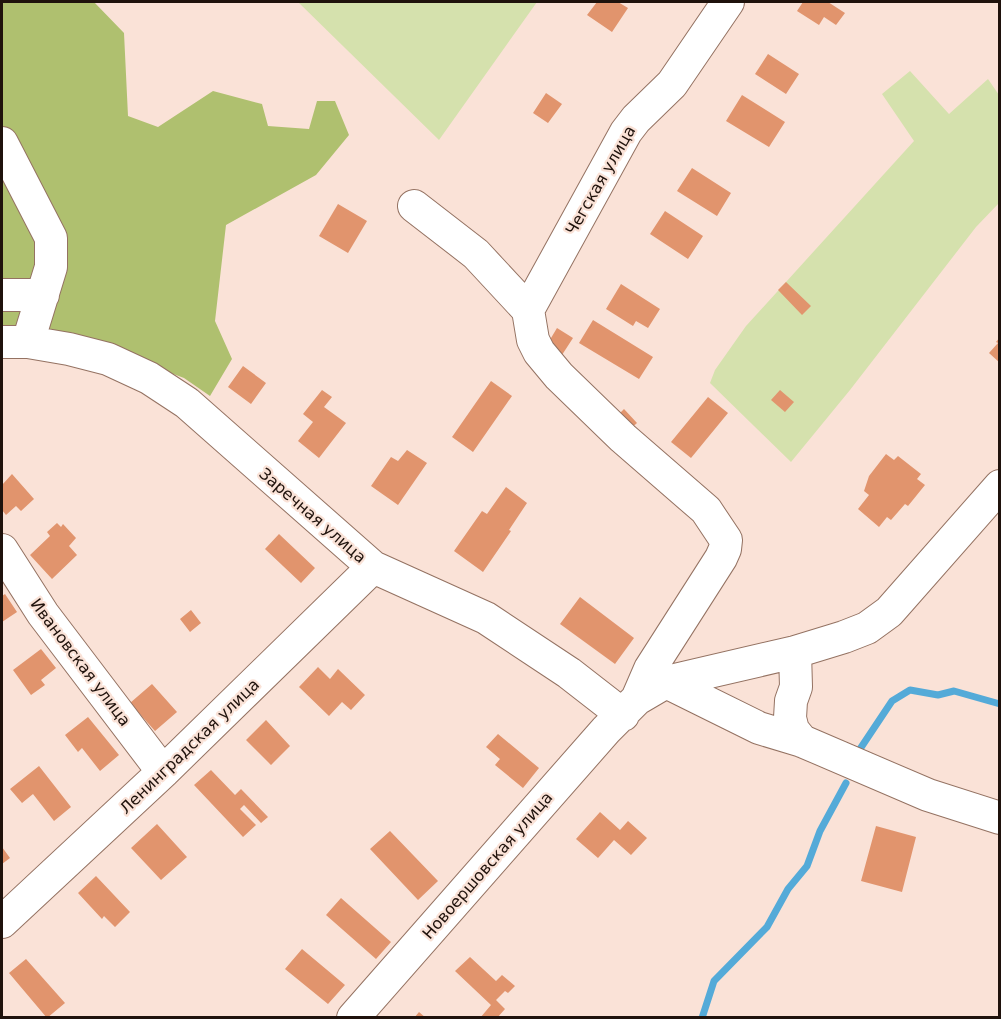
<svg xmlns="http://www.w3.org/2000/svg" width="1001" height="1019" font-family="'DejaVu Sans',sans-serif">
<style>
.green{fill:#d5e1ad}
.forest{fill:#afc06f}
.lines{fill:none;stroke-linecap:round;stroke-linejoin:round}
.stream{stroke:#54aad8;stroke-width:7}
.building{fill:#e1946d}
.minor-casing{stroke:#947262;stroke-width:34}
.minor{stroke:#fff;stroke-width:32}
.labels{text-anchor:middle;stroke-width:4.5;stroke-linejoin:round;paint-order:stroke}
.street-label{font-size:16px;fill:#1f120c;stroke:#fae2d7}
</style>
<rect width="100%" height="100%" fill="#fae2d7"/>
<!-- green -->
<path class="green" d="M298,2h239l-98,138z
M910,71l39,43 39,-35 11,16v108l-23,24 -126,163 -59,72 -81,-79 5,-13 31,-44 168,-185 -32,-47z"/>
<!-- forest -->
<path class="forest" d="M2,2h92l30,31 4,83 30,11 55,-36 49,13 6,22 41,3 8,-28h18l14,34 -33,40 -90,50 -11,96 17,38 -22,37 -26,-18 -80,-30 -102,-20z"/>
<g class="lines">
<!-- stream -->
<path class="stream" d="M860,749l32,-48 18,-11 28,5 16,-4 46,13
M702,1018l12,-37 53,-54 21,-38 19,-23 13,-35 26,-48"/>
</g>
<!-- building -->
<path class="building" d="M597,2h21l10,6 -16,24 -25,-17z
M803,2h25l17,11 -9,12 -12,-8 -5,8 -22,-14z
M768,54l31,20 -13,20 -31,-20z
M546,93l16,11 -14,19 -15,-10z
M742,95l43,27 -16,25 -43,-26z
M692,168l39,25 -14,23 -40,-25z
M338,204l29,17 -19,32 -29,-17z
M665,211l38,25 -15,23 -38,-25z
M786,282l25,24 -9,9 -24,-25z
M621,284l39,25 -12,19 -12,-7 -3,5 -27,-17z
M593,320l60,37 -14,22 -60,-36z
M557,328l16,10 -13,20 -15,-10z
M1000,337v26l-11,-10 9,-10 -2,-1z
M243,366l23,17 -15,21 -23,-17z
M491,381l21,15 -39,56 -21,-15z
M322,390l10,7 -8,10 22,16 -27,35 -21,-17 15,-19 -10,-8z
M780,390l14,12 -9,10 -14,-12z
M708,397l20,16 -37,45 -20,-16z
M624,409l13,14 -9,8 -13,-13z
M407,450l20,13 -29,42 -27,-19 20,-29 7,4z
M886,454l8,6 4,-4 23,18 -4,5 8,6 -17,21 -3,-2 -14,16 -4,-3 -8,10 -21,-18 11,-14 -5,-4 5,-15z
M12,474l22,25 -13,12 -5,-5 -10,9 -4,-5v-25z
M506,487l21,16 -18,27 2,1 -28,41 -29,-21 28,-40 5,3z
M57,523l4,4 2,-3 13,14 -7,8 8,9 -25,24 -22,-24 20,-19 -3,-4z
M279,534l36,34 -14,15 -36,-34z
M5,594l12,18 -15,10v-26z
M580,597l54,41 -19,26 -55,-40z
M191,610l10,13 -11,9 -10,-13z
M41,649l15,19 -15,12 4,5 -14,10 -18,-25z
M318,667l12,12 8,-10 27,26 -14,15 -9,-8 -13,14 -30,-29z
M152,684l25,28 -22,19 -25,-28z
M88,717l31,38 -19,16 -18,-23 -4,4 -13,-17z
M266,720l24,26 -19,19 -25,-25z
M498,734l41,34 -16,20 -28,-23 5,-6 -14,-12z
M39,766l32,41 -17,14 -21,-27 -11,9 -12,-14z
M211,770l24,25 6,-6 27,28 -7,6 -17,-18 -4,4 16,16 -13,12 -49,-52z
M600,812l20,18 8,-9 19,17 -16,17 -17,-15 -16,18 -22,-19z
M157,824l30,33 -26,23 -30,-32z
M876,826l40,11 -14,55 -41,-11z
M390,831l48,50 -20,19 -48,-51z
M2,847l8,11 -8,6z
M96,876l34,36 -15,15 -11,-11 -2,3 -24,-26z
M341,898l50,44 -15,17 -50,-44z
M302,949l43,36 -17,19 -43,-35z
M470,957l26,24 6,-6 13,11 -7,7 -3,-2 -9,9 9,9 -8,9h-17l11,-13 -36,-34z
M26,959l39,44 -18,15 -38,-45z
M419,1012l7,6h-12z"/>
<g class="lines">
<!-- minor casing -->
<g class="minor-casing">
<path id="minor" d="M2,143l49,95v29l-23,75
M414,206l62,48 52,56 5,30 6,12 20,24 64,62 83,72 20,30 -1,9 -4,9 -71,111 -13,30
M2,295h41
M528,310l98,-178 10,-13 36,-35 56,-82
M2,342h26l41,7 39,10 41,19 38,25 186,164 113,51 83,55 54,42
M2,550l41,64 120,158
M795,652l1,35 -5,14 -1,17 3,12 9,11
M666,682l93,46 43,13 126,54 72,23
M2,922l161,-150 210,-205
M353,1018l253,-288 31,-31 29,-17 129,-30 49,-15 23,-9 22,-16 111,-126"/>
</g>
<!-- minor -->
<use href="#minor" class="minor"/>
</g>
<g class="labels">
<!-- street labels -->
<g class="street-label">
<text transform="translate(600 180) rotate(-60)" y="6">Чегская улица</text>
<text transform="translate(313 515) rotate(41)" y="6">Заречная улица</text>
<text transform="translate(81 662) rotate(53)" y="6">Ивановская улица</text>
<text transform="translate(189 746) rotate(-44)" y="6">Ленинградская улица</text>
<text transform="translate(487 865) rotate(-49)" y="6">Новоершовская улица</text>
</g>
</g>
<!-- border -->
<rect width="1001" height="1019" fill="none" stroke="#1f120c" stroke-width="6"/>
</svg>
